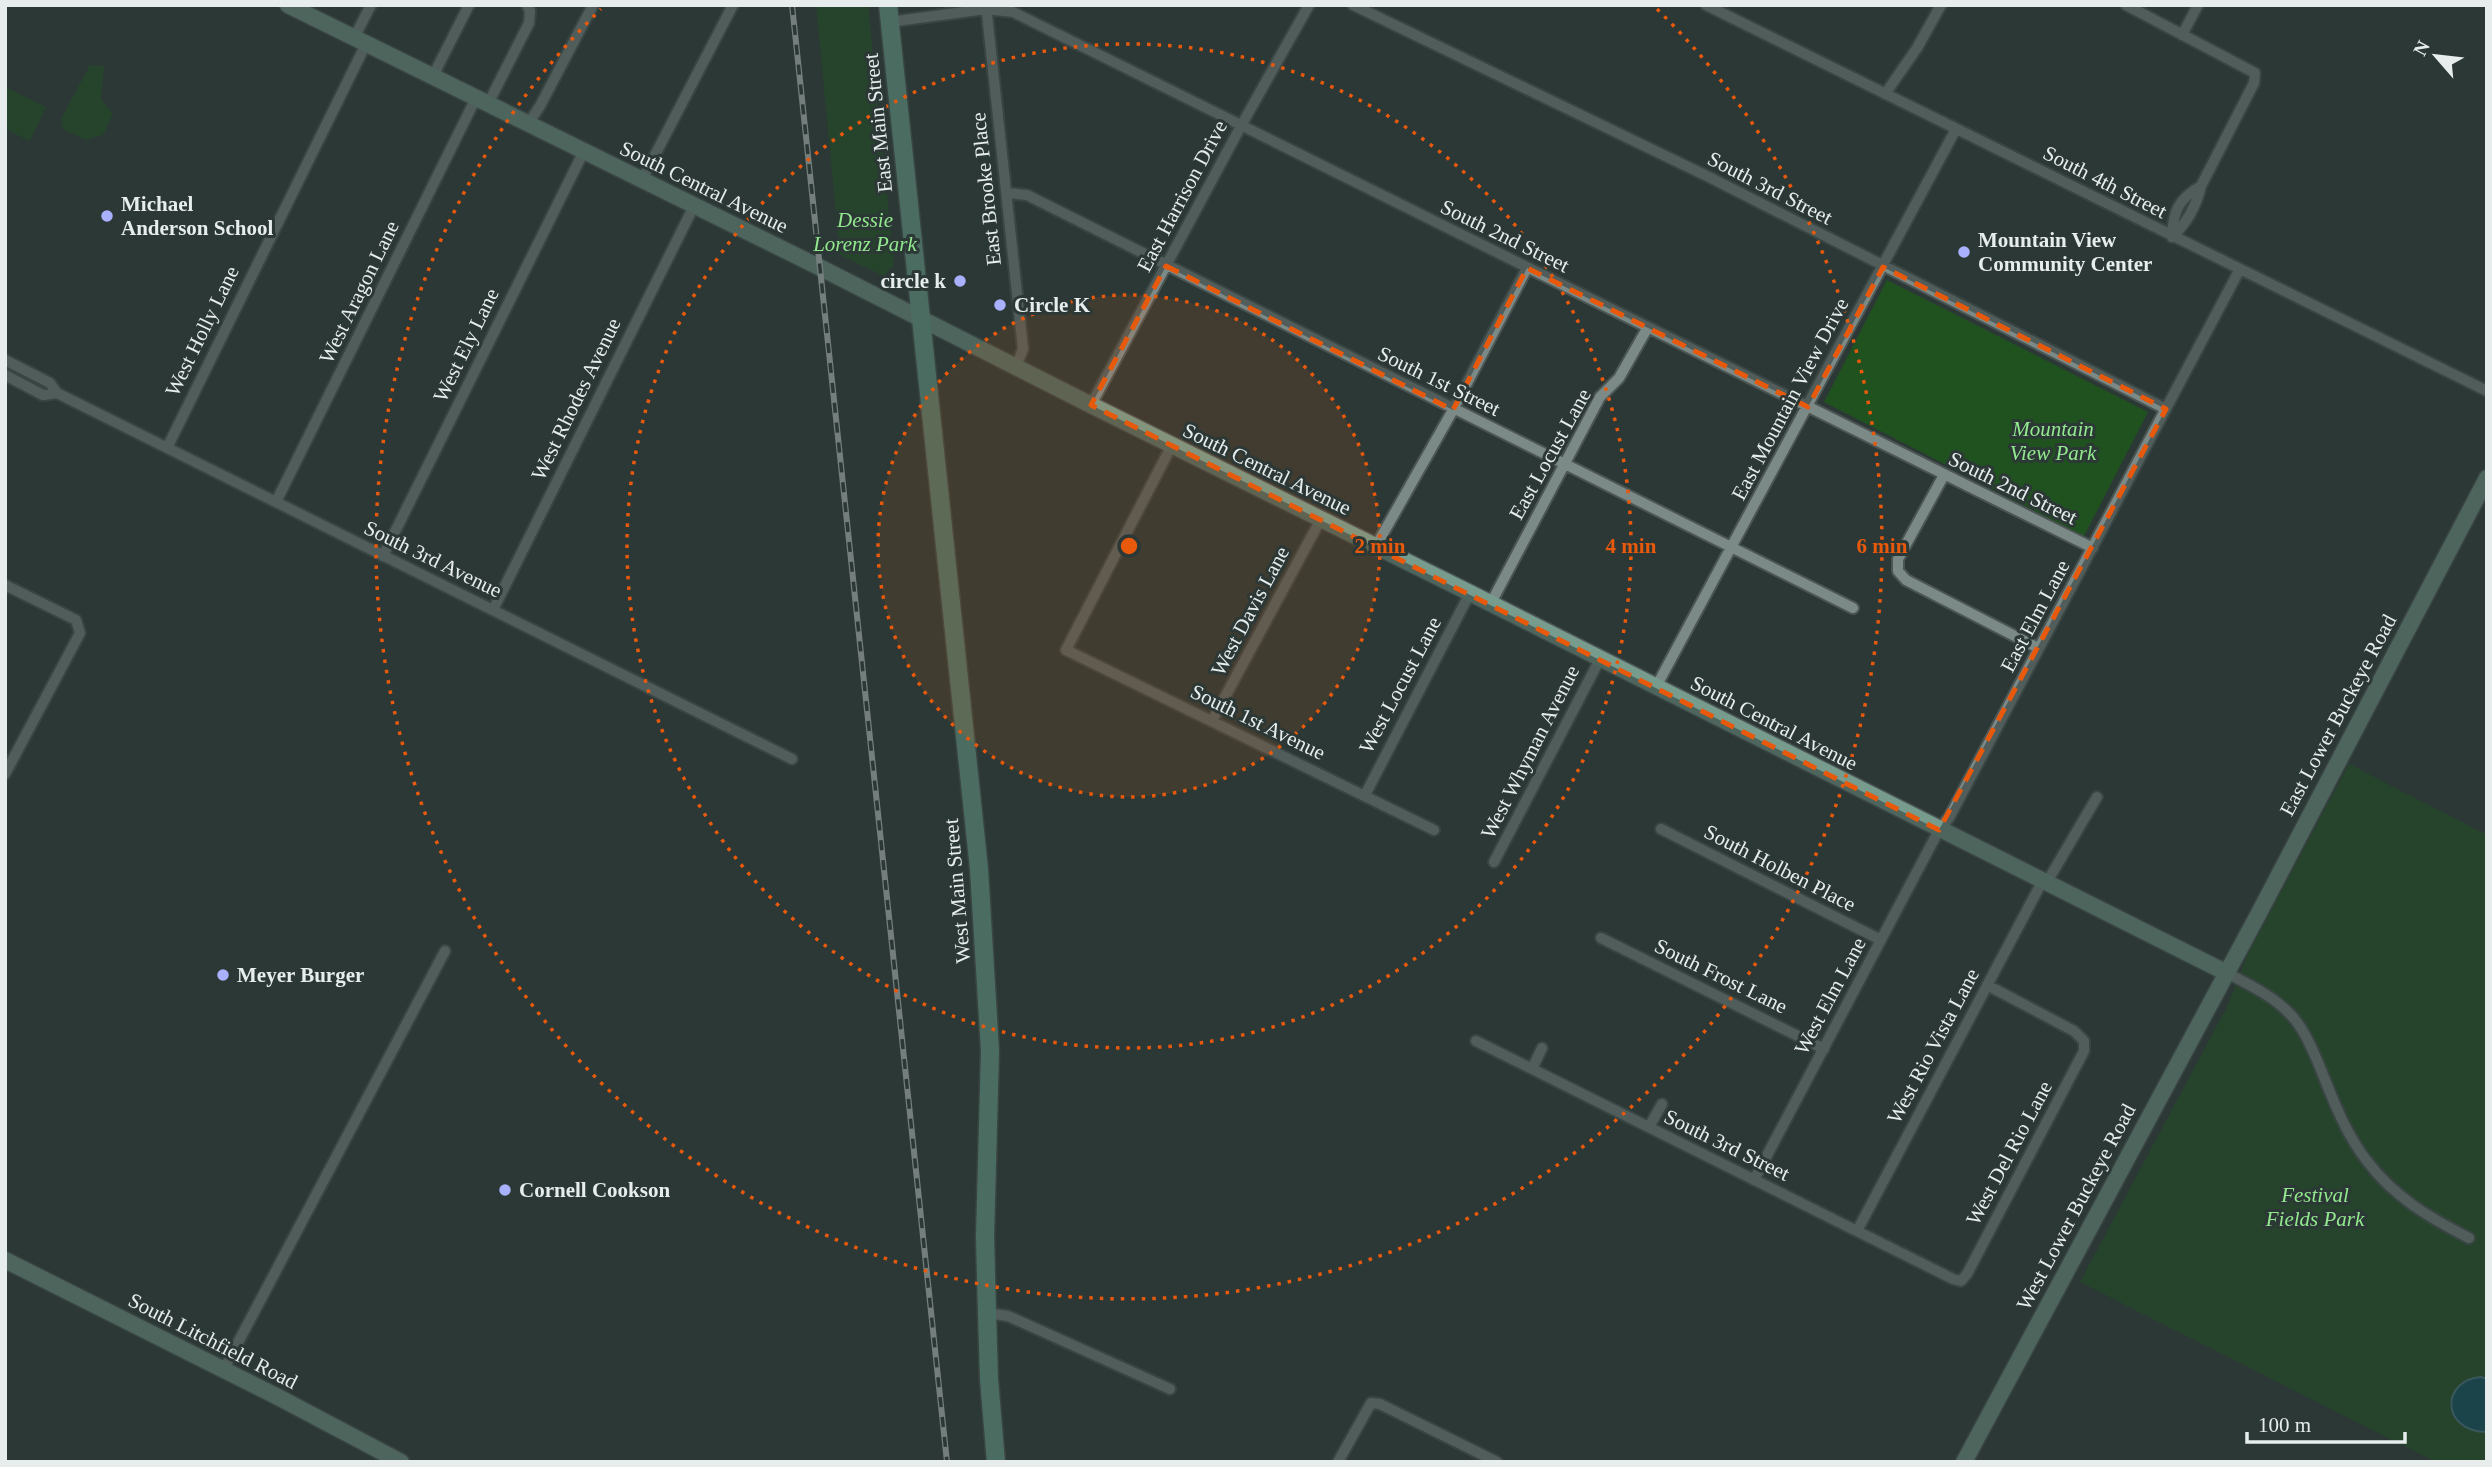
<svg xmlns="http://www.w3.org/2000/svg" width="2492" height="1467" font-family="'Times New Roman',serif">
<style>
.green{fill:#20521f}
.water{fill:#065063;stroke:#497f8c;stroke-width:2}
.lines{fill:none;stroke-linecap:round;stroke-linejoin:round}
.street-casing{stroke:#4b5553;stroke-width:14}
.secondary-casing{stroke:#4b5553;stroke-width:19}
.primary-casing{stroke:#4b5553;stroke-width:21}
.street{stroke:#7c8a87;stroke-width:10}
.secondary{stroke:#779b8d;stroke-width:16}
.primary{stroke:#72ad94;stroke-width:18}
.rail-casing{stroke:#ccd4d3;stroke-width:6}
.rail{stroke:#2c3836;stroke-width:3.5;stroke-dasharray:10;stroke-linecap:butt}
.marked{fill:none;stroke:#e8590c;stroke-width:5;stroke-dasharray:14 9;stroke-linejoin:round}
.ring{fill:none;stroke:#e8590c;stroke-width:3.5;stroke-dasharray:3.5 7}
.poi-dot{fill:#a9b0fc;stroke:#2c3836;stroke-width:2.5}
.labels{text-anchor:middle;stroke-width:6;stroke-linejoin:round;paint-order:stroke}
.street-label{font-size:21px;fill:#e6edec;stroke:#2c3836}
.poi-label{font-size:21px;font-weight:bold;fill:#e6edec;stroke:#2c3836;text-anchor:start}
.park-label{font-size:21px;font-style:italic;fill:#92e98e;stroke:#2c3836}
.centre{fill:#e8590c;stroke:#2c3836;stroke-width:3.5}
.ring-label{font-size:21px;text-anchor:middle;font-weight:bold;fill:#e8590c;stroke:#2c3836;stroke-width:6;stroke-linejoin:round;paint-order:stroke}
</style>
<rect width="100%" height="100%" fill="#2c3836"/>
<!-- green -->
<path class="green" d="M816,5h52l26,260 -10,11 -44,-21z
M90,65l14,1 -3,33 12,15 -10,21 -18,5 -22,-11 -2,-10z
M7,88l39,19 -16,34 -25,-12v-37z
M1887,280l261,132 -64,124 -260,-134z
M2349,764l138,71v627h-51l-356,-180 148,-277 20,-51z"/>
<!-- water -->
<path class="water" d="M2481,1377l6,2v53c-47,-1 -46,-52 -6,-55z"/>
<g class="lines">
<!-- street casing -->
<g class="street-casing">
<path id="street" d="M986,5l37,344 -7,18
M1353,5l358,173 455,231
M1706,5l781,386
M2126,5l129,68 -1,10 -53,103c-5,21 -14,37 -29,51
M889,22l97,-13 27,3 1080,536
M2182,35l16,-30
M354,38l17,-33
M433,76l36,-71
M1885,94l32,-46 24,-43
M488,104l41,-81 1,-12 -3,-6
M528,124l12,-18 53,-101
M642,180l91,-175
M1007,193l20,2 826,413
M2172,237c1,-25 6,-38 29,-51
M5,360l45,23 7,10 735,366
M5,375l38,20 14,-2
M1091,405l150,-279 68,-121
M1172,445l-106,205 368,180
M167,448l199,-404
M1944,475l-46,84v12l8,9 132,68
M276,502l200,-404
M1376,546l77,-136 74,-142
M383,556l201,-405
M5,585l71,35 4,13 -75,141
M1491,603l109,-206 19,-19 29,-51
M493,610l201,-404
M1656,687l300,-558
M1212,721l109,-202
M1365,795l105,-202
M1661,829l220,111
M1494,862l106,-203
M2047,882l50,-85
M1601,938l223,111
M2227,973c21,11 46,23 63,41 12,12 20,30 27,46 14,34 27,72 50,101 27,36 63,57 102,77
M1476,1041l477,238 8,2 6,-7 117,-223v-10l-10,-10 -87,-46
M1532,1069l10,-21
M1649,1127l13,-23
M1754,1180l185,-350 10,-12 291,-549
M1857,1231l186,-351
M987,1313l21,3 162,73
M224,1369l221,-418
M1338,1462l33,-59 9,1 117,58"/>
</g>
<!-- secondary casing -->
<g class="secondary-casing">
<path id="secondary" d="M288,5l533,263 270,137 379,188 757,380
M5,1260l273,137 123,65
M1964,1462l295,-549 228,-435"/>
</g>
<!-- primary casing -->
<g class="primary-casing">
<path id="primary" d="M888,5l91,864 11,182 -5,186 2,76 2,66 7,83"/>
</g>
<!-- street -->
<use href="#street" class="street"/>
<!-- secondary -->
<use href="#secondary" class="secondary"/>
<!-- primary -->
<use href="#primary" class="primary"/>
<!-- rail casing -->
<g class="rail-casing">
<path id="rail" d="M792,5l155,1457"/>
</g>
<!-- rail -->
<use href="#rail" class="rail"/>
</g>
<!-- marked area -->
<path d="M0 0H2492V1467H0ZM1166,266l287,144 74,-142 281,139 75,-140 283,142 -227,421 -848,-425z" fill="#2c3836" fill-opacity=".55" fill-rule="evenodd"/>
<path class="marked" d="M1166,266l287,144 74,-142 281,139 75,-140 283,142 -227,421 -848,-425z"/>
<!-- distance rings -->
<circle cx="1129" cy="546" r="251" fill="#e8590c" fill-opacity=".12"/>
<g class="ring">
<circle cx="1129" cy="546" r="251"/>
<circle cx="1129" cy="546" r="502"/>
<path d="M1657 9A753 753 0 1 1 601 9"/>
</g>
<!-- markers -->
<g class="poi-dot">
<circle cx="107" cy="216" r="7"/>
<circle cx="1964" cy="252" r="7"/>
<circle cx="960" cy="281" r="7"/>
<circle cx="1000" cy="305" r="7"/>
<circle cx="223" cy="975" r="7"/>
<circle cx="505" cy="1190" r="7"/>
</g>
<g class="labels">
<!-- street labels -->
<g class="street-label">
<text transform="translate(878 123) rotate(-96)" y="7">East Main Street</text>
<text transform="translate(2105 182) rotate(27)" y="7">South 4th Street</text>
<text transform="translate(704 187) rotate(26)" y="7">South Central Avenue</text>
<text transform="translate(1770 188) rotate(27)" y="7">South 3rd Street</text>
<text transform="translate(986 189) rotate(-96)" y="7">East Brooke Place</text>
<text transform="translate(1182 196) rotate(-62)" y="7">East Harrison Drive</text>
<text transform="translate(1505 236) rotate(26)" y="7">South 2nd Street</text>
<text transform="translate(359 292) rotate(-64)" y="7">West Aragon Lane</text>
<text transform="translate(202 331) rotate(-64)" y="7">West Holly Lane</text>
<text transform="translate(466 345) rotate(-64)" y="7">West Ely Lane</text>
<text transform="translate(1439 381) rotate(26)" y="7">South 1st Street</text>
<text transform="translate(576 399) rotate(-64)" y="7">West Rhodes Avenue</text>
<text transform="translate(1790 399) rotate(-62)" y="7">East Mountain View Drive</text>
<text transform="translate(1550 454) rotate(-61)" y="7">East Locust Lane</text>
<text transform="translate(1267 469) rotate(26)" y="7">South Central Avenue</text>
<text transform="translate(2013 488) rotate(26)" y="7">South 2nd Street</text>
<text transform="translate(433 559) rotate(26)" y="7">South 3rd Avenue</text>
<text transform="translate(1250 611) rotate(-62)" y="7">West Davis Lane</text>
<text transform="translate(2035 616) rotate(-62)" y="7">East Elm Lane</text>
<text transform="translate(1400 685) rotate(-62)" y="7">West Locust Lane</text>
<text transform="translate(2338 715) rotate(-62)" y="7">East Lower Buckeye Road</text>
<text transform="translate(1258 722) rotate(26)" y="7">South 1st Avenue</text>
<text transform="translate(1774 723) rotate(27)" y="7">South Central Avenue</text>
<text transform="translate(1530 752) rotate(-63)" y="7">West Whyman Avenue</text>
<text transform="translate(1780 868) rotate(27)" y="7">South Holben Place</text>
<text transform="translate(957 891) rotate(-95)" y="7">West Main Street</text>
<text transform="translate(1721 976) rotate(26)" y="7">South Frost Lane</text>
<text transform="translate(1830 996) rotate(-62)" y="7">West Elm Lane</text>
<text transform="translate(1933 1046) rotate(-62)" y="7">West Rio Vista Lane</text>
<text transform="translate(1727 1145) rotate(26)" y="7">South 3rd Street</text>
<text transform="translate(2009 1153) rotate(-62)" y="7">West Del Rio Lane</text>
<text transform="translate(2076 1207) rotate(-62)" y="7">West Lower Buckeye Road</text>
<text transform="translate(213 1341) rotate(27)" y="7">South Litchfield Road</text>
</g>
<!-- poi labels -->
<g class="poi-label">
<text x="121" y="211">Michael<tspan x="121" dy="24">Anderson School</tspan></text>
<text x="1978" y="247">Mountain View<tspan x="1978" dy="24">Community Center</tspan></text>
<text x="946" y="288" text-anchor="end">circle k</text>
<text x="1014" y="312">Circle K</text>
<text x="237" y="982">Meyer Burger</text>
<text x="519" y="1197">Cornell Cookson</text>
</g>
<!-- park labels -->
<g class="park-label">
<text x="865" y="227">Dessie<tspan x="865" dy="24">Lorenz Park</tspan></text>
<text x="2053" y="436">Mountain<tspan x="2053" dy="24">View Park</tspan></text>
<text x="2315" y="1202">Festival<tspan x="2315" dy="24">Fields Park</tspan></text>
</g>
</g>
<circle cx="1129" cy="546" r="10" class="centre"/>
<g class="ring-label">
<text x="1380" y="553">2 min</text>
<text x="1631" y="553">4 min</text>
<text x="1882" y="553">6 min</text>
</g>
<!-- border -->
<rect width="2492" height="1467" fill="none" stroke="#e6edec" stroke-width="14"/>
<!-- north arrow -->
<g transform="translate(2436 56) rotate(298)" stroke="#2c3836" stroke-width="5" paint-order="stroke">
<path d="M0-5L12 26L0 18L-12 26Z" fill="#e6edec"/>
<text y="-10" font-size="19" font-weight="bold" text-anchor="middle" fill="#e6edec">N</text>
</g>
<!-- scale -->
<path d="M2247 1432v10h158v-10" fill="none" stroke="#e6edec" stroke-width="3.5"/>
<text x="2258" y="1432" font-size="21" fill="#e6edec" stroke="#2c3836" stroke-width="5" paint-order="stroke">100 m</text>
</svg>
